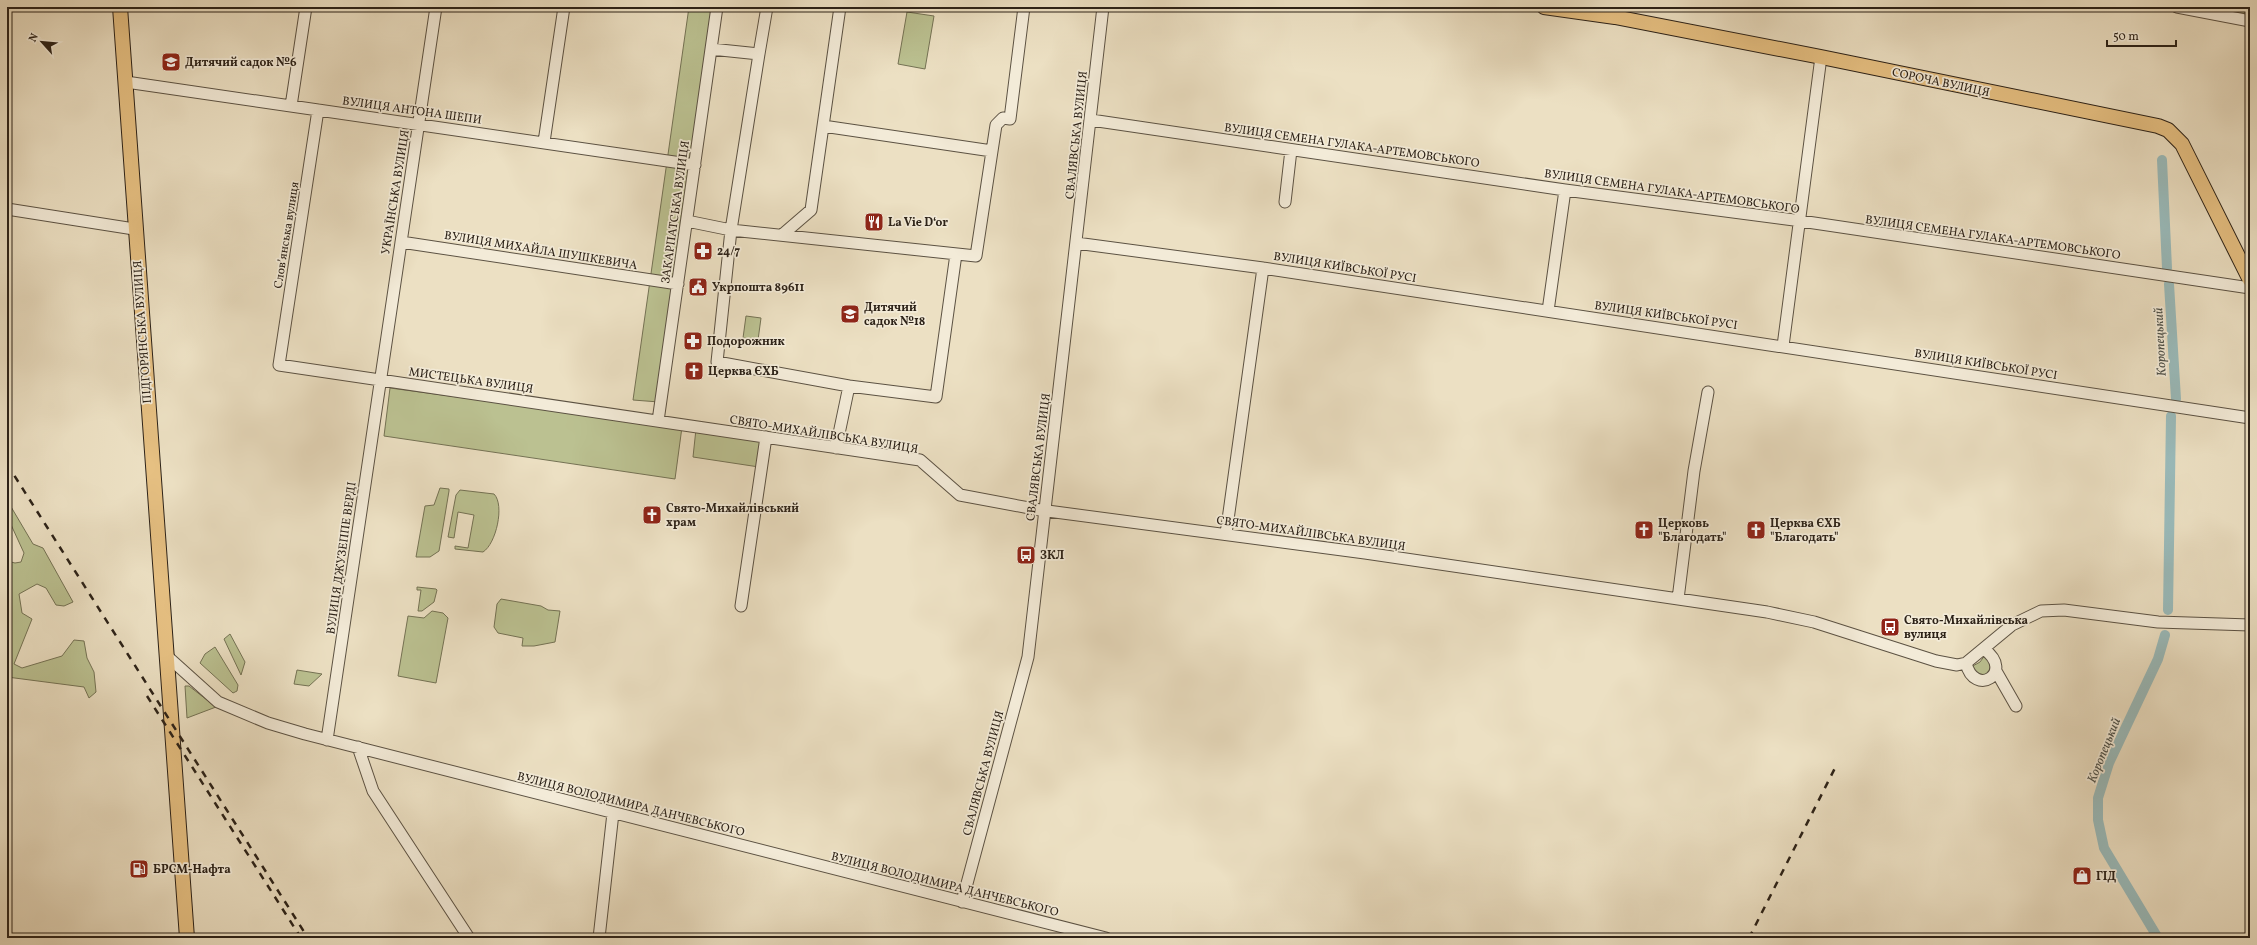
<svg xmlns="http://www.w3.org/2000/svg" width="2257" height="945" font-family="Vollkorn,serif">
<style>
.green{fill:#bbc191;stroke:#747254}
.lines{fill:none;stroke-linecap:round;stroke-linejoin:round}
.canal{stroke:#9abbbb;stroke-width:10}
.minor-casing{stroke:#5c5243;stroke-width:13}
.major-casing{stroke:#2c2218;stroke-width:16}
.minor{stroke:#f3ebd8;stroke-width:11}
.major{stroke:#e6c082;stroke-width:14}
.rail{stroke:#2c2218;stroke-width:2.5;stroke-dasharray:7 7;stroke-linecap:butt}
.labels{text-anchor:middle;stroke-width:3.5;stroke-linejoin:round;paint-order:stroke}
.poi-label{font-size:12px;font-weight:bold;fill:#2c2218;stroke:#f3ebd8;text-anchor:start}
.street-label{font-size:12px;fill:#2c2218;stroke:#f3ebd8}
.water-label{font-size:13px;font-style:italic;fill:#4d5049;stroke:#f3ebd8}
</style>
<rect width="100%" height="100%" fill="#ece0c3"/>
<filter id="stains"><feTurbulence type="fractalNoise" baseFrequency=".005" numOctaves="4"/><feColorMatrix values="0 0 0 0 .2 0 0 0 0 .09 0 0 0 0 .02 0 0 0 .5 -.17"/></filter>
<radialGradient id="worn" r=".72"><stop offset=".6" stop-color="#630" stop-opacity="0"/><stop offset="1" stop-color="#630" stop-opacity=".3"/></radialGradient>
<!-- green -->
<path class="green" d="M689,7h25l-55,395 -26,-2z
M2204,7h46v9z
M907,12l27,4 -9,53 -27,-5z
M7,313l4,1 -4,115z
M746,316l15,2 -3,22 -15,-2z
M390,388l292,39 -7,52 -291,-43z
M696,429l67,10 -4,28 -66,-10z
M440,488l9,1v2l-10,60 -9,6h-14l9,-51 9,-1z
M460,490l34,4c11,11 2,50 -11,58l-28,-3v-3l13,2 6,-33 -16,-3 -4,26 -6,-1 8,-42z
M7,500l26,44 10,4 30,54 -9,4 -8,-1 -10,-17 -9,-4 -18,10 3,19 10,6 -18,45 8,4 40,-12 12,-16 10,1 3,17 7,14 2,20 -7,6 -5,-11 -77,-10v-116l8,2 6,-1 3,-9 -17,-37z
M417,587l19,2 1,1 -3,12 -12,9h-4l3,-21h-4z
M501,599l40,7 7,4 12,1 -5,31 -21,4h-12l1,-8 -25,-5 -4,-6 3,-23z
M432,611l11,2 5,5 -12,65 -38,-7 10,-60 16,2z
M230,634l15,28 -4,13 -17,-36z
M215,647l23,38 -1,6 -4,2 -33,-30 5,-9z
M1985,655l6,6 -2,13 -10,3 -8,-10 9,-5z
M297,670l25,4 -13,12 -15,-2z
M185,686h4l27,21 -29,11z"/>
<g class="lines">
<!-- canal -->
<path class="canal" d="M2162,160l5,108
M2169,284l7,115
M2168,610l3,-194
M2158,938l-54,-90 -6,-28v-22l11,-35 49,-104 7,-24"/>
<!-- minor casing -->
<g class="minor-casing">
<path id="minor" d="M2177,7l73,14
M711,49l48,5 -28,176 245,26 20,-131 7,-7 7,1 14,-112
M759,54l8,-47
M126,82l569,83
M291,106l15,-99
M318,110l-39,255 641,95 40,35 80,15 325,43 402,59 47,10 122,39 21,4 9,-2 46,-38 29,-14 23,-1 94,12 92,3
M1091,120l474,70 229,30 456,68
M823,126l169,25
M544,142l20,-135
M1285,202l6,-52
M7,209l127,20
M687,221l44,9 -14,132 132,24 -13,62
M782,235l29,-25 29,-203
M401,242l277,42
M1076,243l187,25 987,150
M1548,311l17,-121
M1783,346l38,-289
M849,386l87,11 20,-143
M658,421l59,-414
M1226,534l37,-266
M1678,599l16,-128 14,-79
M741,606l25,-169
M168,657l50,45 50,21 37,11 801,204
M1966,663c8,35 50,10 18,-14
M1996,671l20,35
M327,740l109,-733
M358,747l15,44 96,147
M962,902l66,-245 75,-650
M599,938l14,-125"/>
</g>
<!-- major casing -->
<g class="major-casing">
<path id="major" d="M120,7l67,931
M1544,7l71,10 206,40 337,69 10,4 14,14 68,136"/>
</g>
<!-- minor -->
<use href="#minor" class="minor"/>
<!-- major -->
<use href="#major" class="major"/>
<!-- rail -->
<path class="rail" d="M7,464l301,474
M147,696l154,242
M1749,938l87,-172"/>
</g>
<!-- icons -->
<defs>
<g id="school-square" transform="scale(1)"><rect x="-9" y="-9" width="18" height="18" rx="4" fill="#8f2418" stroke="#f3ebd8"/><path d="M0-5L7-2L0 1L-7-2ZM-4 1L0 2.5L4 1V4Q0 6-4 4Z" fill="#fff"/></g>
<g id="restaurant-square" transform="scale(1)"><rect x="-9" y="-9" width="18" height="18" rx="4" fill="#8f2418" stroke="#f3ebd8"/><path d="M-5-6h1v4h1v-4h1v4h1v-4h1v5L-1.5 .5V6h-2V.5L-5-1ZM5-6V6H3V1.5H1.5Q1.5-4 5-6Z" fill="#fff"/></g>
<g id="pharmacy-square" transform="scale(1)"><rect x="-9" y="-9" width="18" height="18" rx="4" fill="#8f2418" stroke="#f3ebd8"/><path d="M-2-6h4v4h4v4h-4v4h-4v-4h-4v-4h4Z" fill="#fff"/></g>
<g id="civic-square" transform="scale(1)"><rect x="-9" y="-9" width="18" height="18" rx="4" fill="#8f2418" stroke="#f3ebd8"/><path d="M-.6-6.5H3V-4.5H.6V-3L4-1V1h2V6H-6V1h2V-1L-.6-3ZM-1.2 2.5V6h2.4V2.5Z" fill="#fff"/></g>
<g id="church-square" transform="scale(1)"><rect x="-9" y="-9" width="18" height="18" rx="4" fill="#8f2418" stroke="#f3ebd8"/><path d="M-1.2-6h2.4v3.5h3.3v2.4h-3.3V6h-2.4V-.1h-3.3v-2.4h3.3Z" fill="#fff"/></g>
<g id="bus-square" transform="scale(1)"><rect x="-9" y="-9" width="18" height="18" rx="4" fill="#8f2418" stroke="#f3ebd8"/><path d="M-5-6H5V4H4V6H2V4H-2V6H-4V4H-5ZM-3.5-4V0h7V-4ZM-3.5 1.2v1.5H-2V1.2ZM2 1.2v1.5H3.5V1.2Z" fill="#fff"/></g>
<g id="fuel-square" transform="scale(1)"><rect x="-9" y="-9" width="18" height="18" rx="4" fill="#8f2418" stroke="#f3ebd8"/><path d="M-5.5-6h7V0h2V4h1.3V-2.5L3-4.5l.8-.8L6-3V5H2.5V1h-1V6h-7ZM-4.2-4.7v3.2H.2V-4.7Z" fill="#fff"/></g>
<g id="shop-square" transform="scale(1)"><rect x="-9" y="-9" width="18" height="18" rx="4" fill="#8f2418" stroke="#f3ebd8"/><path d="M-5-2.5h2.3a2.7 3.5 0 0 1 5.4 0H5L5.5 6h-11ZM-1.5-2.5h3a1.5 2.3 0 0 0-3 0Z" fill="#fff"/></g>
</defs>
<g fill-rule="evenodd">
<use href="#school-square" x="171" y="62"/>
<use href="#restaurant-square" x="874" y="222"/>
<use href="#pharmacy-square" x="703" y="251"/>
<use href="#civic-square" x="698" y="287"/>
<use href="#school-square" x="850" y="314"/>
<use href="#pharmacy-square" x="693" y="341"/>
<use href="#church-square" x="694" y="371"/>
<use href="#church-square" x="652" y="515"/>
<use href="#church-square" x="1644" y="530"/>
<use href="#church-square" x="1756" y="530"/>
<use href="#bus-square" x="1026" y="555"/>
<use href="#bus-square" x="1890" y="627"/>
<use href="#fuel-square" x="139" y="869"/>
<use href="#shop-square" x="2082" y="876"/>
</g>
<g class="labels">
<!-- poi labels -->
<g class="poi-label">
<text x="185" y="66">Дитячий садок №6</text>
<text x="888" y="226">La Vie D‘or</text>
<text x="717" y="255">24/7</text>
<text x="712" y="291">Укрпошта 89611</text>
<text x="864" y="311">Дитячий<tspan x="864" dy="14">садок №18</tspan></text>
<text x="707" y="345">Подорожник</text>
<text x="708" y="375">Церква ЄХБ</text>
<text x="666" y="512">Свято-Михайлівський<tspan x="666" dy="14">храм</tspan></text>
<text x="1658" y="527">Церковь<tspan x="1658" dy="14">"Благодать"</tspan></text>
<text x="1770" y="527">Церква ЄХБ<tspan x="1770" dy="14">"Благодать"</tspan></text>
<text x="1040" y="559">ЗКЛ</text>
<text x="1904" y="624">Свято-Михайлівська<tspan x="1904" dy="14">вулиця</tspan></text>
<text x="153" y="873">БРСМ-Нафта</text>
<text x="2096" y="880">ГІД</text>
</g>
<!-- street labels -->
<g class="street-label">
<text transform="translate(1941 82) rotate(12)" y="4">СОРОЧА ВУЛИЦЯ</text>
<text transform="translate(412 110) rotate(8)" y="4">ВУЛИЦЯ АНТОНА ШЕПИ</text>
<text transform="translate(1076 135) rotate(-84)" y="4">СВАЛЯВСЬКА ВУЛИЦЯ</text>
<text transform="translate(1352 145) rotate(8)" y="4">ВУЛИЦЯ СЕМЕНА ГУЛАКА-АРТЕМОВСЬКОГО</text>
<text transform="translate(1672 191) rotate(8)" y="4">ВУЛИЦЯ СЕМЕНА ГУЛАКА-АРТЕМОВСЬКОГО</text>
<text transform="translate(395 192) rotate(-81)" y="4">УКРАЇНСЬКА ВУЛИЦЯ</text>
<text transform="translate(675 212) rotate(-82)" y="4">ЗАКАРПАТСЬКА ВУЛИЦЯ</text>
<text transform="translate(286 235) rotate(-81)" y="4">Словʼянська вулиця</text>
<text transform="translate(1993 237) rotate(8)" y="4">ВУЛИЦЯ СЕМЕНА ГУЛАКА-АРТЕМОВСЬКОГО</text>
<text transform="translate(541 250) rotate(9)" y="4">ВУЛИЦЯ МИХАЙЛА ШУШКЕВИЧА</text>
<text transform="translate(1345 267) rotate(9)" y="4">ВУЛИЦЯ КИЇВСЬКОЇ РУСІ</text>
<text transform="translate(1666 315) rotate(8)" y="4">ВУЛИЦЯ КИЇВСЬКОЇ РУСІ</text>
<text transform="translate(142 332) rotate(-94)" y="4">ПІДГОРЯНСЬКА ВУЛИЦЯ</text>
<text transform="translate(1986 364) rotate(9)" y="4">ВУЛИЦЯ КИЇВСЬКОЇ РУСІ</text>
<text transform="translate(471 380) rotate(8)" y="4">МИСТЕЦЬКА ВУЛИЦЯ</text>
<text transform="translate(824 434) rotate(9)" y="4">СВЯТО-МИХАЙЛІВСЬКА ВУЛИЦЯ</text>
<text transform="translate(1038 457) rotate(-83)" y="4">СВАЛЯВСЬКА ВУЛИЦЯ</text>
<text transform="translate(1311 533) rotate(8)" y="4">СВЯТО-МИХАЙЛІВСЬКА ВУЛИЦЯ</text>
<text transform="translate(341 558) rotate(-82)" y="4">ВУЛИЦЯ ДЖУЗЕППЕ ВЕРДІ</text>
<text transform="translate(983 773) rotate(-75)" y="4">СВАЛЯВСЬКА ВУЛИЦЯ</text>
<text transform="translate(631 804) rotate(14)" y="4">ВУЛИЦЯ ВОЛОДИМИРА ДАНЧЕВСЬКОГО</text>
<text transform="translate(945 884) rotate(14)" y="4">ВУЛИЦЯ ВОЛОДИМИРА ДАНЧЕВСЬКОГО</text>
</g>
<!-- water labels -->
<g class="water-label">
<text transform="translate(2159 342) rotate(-93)" y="5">Коропецький</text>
<text transform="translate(2103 750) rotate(-68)" y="5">Коропецький</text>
</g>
</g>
<!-- margin -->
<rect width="2257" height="945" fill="none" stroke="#ece0c3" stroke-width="24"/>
<rect x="8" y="8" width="2241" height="929" fill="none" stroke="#2c2218" stroke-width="2"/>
<rect x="12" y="12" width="2233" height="921" fill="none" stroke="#2c2218"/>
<!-- north arrow -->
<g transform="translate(42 42) rotate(297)" stroke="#f3ebd8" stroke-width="3" paint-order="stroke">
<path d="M0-3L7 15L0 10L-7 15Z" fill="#2c2218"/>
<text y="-6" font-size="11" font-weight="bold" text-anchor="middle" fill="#2c2218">N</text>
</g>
<!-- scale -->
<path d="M2107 40v6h69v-6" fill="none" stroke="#2c2218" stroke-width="2"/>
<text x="2113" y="40" font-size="12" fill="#2c2218" stroke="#f3ebd8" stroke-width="3" paint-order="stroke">50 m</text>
<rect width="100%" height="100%" filter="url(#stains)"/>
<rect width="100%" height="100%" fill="url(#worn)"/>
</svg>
